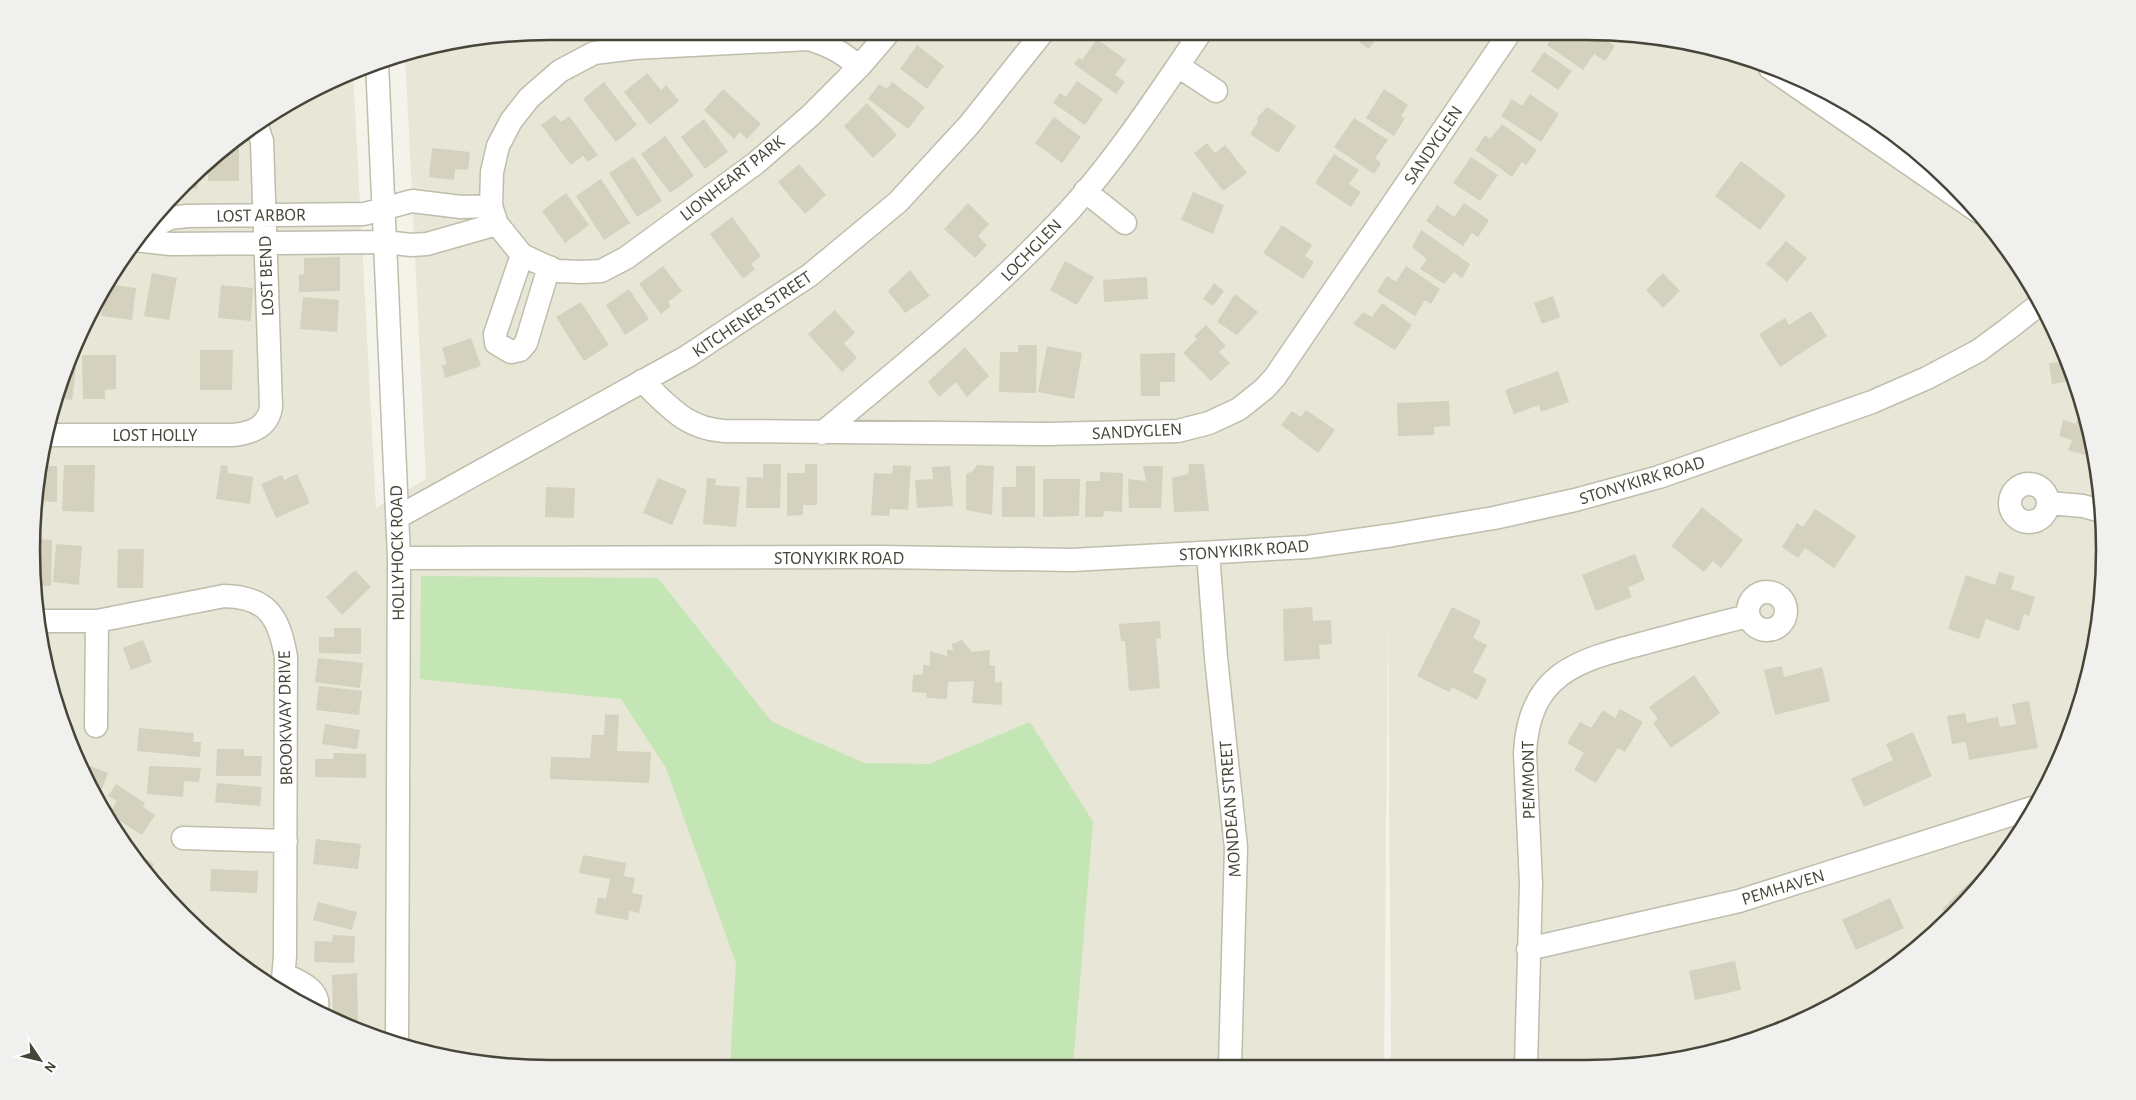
<svg xmlns="http://www.w3.org/2000/svg" width="2136" height="1100" font-family="'Alegreya Sans',sans-serif">
<style>
.residential{fill:#e7e6d7}
.green{fill:#c4e5b4}
.building{fill:#d5d1bf}
.lines{fill:none;stroke-linecap:round;stroke-linejoin:round}
.minor-casing{stroke:#bfbdac;stroke-width:25}
.minor{stroke:#fff;stroke-width:22}
.labels{text-anchor:middle;stroke-width:5;stroke-linejoin:round;paint-order:stroke}
.street-label{font-size:18px;fill:#474438;stroke:#fff}
.rim{fill:none;stroke:#474438;stroke-width:2.5}
</style>
<rect width="100%" height="100%" fill="#f3f3e9"/>
<!-- residential -->
<path class="residential" d="M550,31l1070,1 101,17 95,36 86,54 74,69 59,83 42,93 23,99 4,101 -17,101 -36,95 -75,112 -74,70 -118,67 -130,35 -263,1 -3,-453 -4,453 -868,3 -100,-17 -96,-36 -86,-53 -51,-45 -64,-79 -48,-89 -22,-65 -17,-100v-68l17,-100 22,-65 48,-89 41,-54 74,-69 57,-38 62,-29 23,436 50,-29 -21,-426 44,-12z"/>
<!-- green -->
<path class="green" d="M421,576l237,2 114,144 92,41 65,1 101,-42 63,100 -20,244 -343,1 6,-104 -70,-195 -45,-69 -201,-20z"/>
<!-- building -->
<path class="building" d="M1359,32h22l-12,17 -14,-10z
M1555,32h40l20,14 -10,15 -11,-7 -11,16 -36,-25z
M1097,39l29,21 -11,15 10,7 -9,12 -42,-30 4,-6 4,2z
M917,45l27,21 -17,23 -27,-20z
M1544,52l28,19 -14,19 -27,-19z
M647,73l14,17 5,-5 13,16 -29,24 -26,-33z
M1077,81l26,18 -18,26 -32,-22 7,-10 6,4z
M604,82l33,43 -21,17 -33,-43z
M892,82l33,25 -17,22 -40,-30 11,-15 8,5z
M723,89l38,35 -14,15 -7,-7 -6,7 -30,-29z
M1384,89l24,16 -7,11 4,2 -11,18 -28,-18z
M1530,94l29,20 -18,28 -40,-26 11,-17 10,7z
M867,103l30,32 -24,23 -29,-32z
M1267,107l29,19 -18,27 -28,-19 8,-12 -1,-4z
M555,115l6,7 8,-6 29,39 -10,7 -5,-6 -12,9 -30,-40z
M1054,117l27,20 -19,26 -27,-20z
M1354,118l34,22 -13,18 6,5 -7,11 -40,-27z
M704,119l24,33 -23,17 -24,-32z
M1502,124l35,26 -11,15 -4,-3 -10,15 -37,-27 10,-15 5,4z
M239,135v46h-31v-18z
M665,136l29,40 -24,17 -29,-39z
M1207,143l8,10 10,-8 22,28 -24,18 -29,-38z
M432,148l38,4 -2,18 -13,-1 -1,11 -25,-3z
M1334,154l25,16 -10,14 12,8 -10,15 -36,-24z
M634,157l28,44 -25,16 -28,-44z
M1471,157l27,18 -18,26 -27,-18z
M1741,161l45,34 -26,35 -45,-34z
M799,164l27,31 -21,19 -27,-32z
M200,171l-3,18 -15,-2 2,-2z
M601,179l29,44 -26,17 -28,-44z
M1193,192l31,13 -11,29 -32,-14z
M566,193l23,32 -24,18 -23,-32z
M968,203l21,21 -11,12 9,9 -12,13 -31,-29z
M1464,203l25,17 -11,17 -6,-4 -9,13 -37,-25 11,-16 17,12z
M732,217l29,39 -10,8 4,5 -12,10 -33,-45z
M1282,225l30,20 -7,11 9,6 -11,17 -40,-26z
M1421,230l49,34 -8,14 -8,-6 -10,12 -24,-15 7,-10 -15,-12z
M1786,241l21,17 -20,24 -21,-18z
M340,257v34l-41,1v-17l5,-1v-16z
M1065,261l29,16 -17,28 -27,-15z
M663,266l19,25 -14,11 3,4 -10,8 -22,-30z
M1406,266l34,23 -9,15 -6,-4 -10,16 -38,-24 10,-16 9,6z
M910,270l20,26 -25,17 -17,-22z
M152,273l25,5 -8,42 -25,-4z
M1663,273l17,18 -17,17 -17,-18z
M1147,277l1,22 -44,3 -1,-22z
M1214,283l10,8 -11,15 -10,-7z
M107,284l29,4 -4,32 -31,-4z
M221,285l32,3 -2,33 -33,-3z
M629,289l20,30 -24,16 -19,-30z
M1235,294l23,18 -21,23 -20,-13z
M1553,296l7,21 -18,7 -8,-21z
M303,297l36,3 -2,32 -37,-3z
M581,302l28,43 -25,16 -28,-44z
M1382,303l30,22 -17,25 -42,-26 10,-12 9,5z
M835,310l20,23 -11,10 13,15 -15,14 -34,-38z
M1811,311l16,25 -47,31 -21,-33 26,-16 4,7z
M1206,325l20,21 -7,6 11,11 -19,18 -28,-28 14,-14 -3,-3z
M471,338l10,28 -36,12 -3,-12 5,-2 -5,-16z
M1018,345h19l-1,48 -37,-1 1,-40h18z
M1047,346l35,7 -8,46 -36,-7z
M965,347l24,29 -22,21 -11,-15 -17,15 -11,-15z
M200,350h33l-1,40h-32z
M1175,353v29h-15v14h-19l-1,-42z
M82,355h34v34l-11,1v9h-22z
M2067,361l9,19 -24,4 -3,-21z
M66,367l10,1 -4,32 -17,-2z
M1558,371l11,31 -28,10 -2,-7 -25,9 -9,-24z
M1449,401l1,25 -16,1v8l-36,1 -1,-33z
M2082,403l9,41 -3,12 -20,-6 4,-10 -13,-4 4,-16 13,4z
M1306,410l29,20 -17,23 -37,-28 11,-14 9,6z
M763,464h18l-1,44h-34l1,-31 16,1z
M805,464h12v41h-14v10l-16,1v-43h18z
M1189,464h15l5,47 -35,1 -2,-34 16,-4z
M64,465h31l-1,47 -32,-1z
M221,465l7,1 -1,7 26,4 -3,27 -34,-5z
M893,465l18,1 -3,44 -18,-1 -1,7 -18,-1 3,-42 18,1z
M977,465l17,1 -2,49 -26,-5v-36l7,-3z
M41,466h16v36l-22,-1z
M950,466l3,40 -36,2 -2,-28 18,-1 -1,-12z
M1016,466h19v51h-33v-30h14z
M1143,466h20l-2,42h-32l-1,-29 18,2z
M1100,472l23,1 -1,39 -18,-1 -1,6h-18l1,-36h14z
M297,474l13,29 -34,15 -15,-34 21,-9 2,5z
M658,478l29,12 -15,35 -29,-12z
M707,478l9,1 -1,6 25,2 -4,40 -33,-3z
M1043,479h37l-1,37 -36,1z
M546,487l29,1 -1,30 -29,-1z
M1702,507l41,33 -22,28 -8,-7 -9,11 -33,-26z
M1815,509l41,27 -22,32 -29,-20 -7,10 -16,-11 15,-24 6,4z
M32,539l20,1 -1,46 -18,-1z
M56,544l26,2 -3,39 -26,-3z
M118,549h26l-1,39h-26z
M1635,554l10,26 -17,7 4,10 -36,14 -14,-36z
M355,570l16,17 -29,28 -16,-18z
M1999,572l16,5 -4,12 24,8 -6,19 -5,-2 -5,17 -33,-12 -7,20 -31,-10 18,-54 29,10z
M1312,607l1,14 18,-1 1,24 -13,1 1,14 -36,2 -1,-52z
M1452,607l29,14 -8,17 14,7 -14,27 14,7 -10,21 -25,-13 -3,5 -32,-16z
M1160,621l1,17 -5,1 4,49 -31,3 -4,-50h-4l-2,-17z
M334,628h27v26l-42,-1v-16h15z
M143,640l9,22 -21,8 -8,-22z
M962,640l10,12 18,-2 -1,15 6,1v17l7,-2v24l-30,-2 2,-22 -26,1 -1,17 -20,-1 -1,-5 -14,-1 1,-17 10,-1v-9h7v-14l17,5v-6h6l-1,-6z
M318,658l45,5 -3,25 -45,-6z
M1782,666l2,11 38,-10 8,34 -55,14 -11,-45z
M1694,675l26,38 -49,35 -18,-25 5,-4 -9,-12z
M319,686l43,5 -3,24 -43,-5z
M2029,701l9,47 -69,12 -3,-18 -14,2 -5,-28 18,-3 2,10 31,-6 2,10 16,-3 -4,-20z
M1620,709l23,13 -18,30 -7,-4 -22,35 -22,-13 10,-17 -17,-10 13,-21 11,6 12,-18 12,8z
M605,714l14,1 -2,36 34,1 -2,31 -99,-4 1,-22 39,1 2,-23h12z
M325,724l35,6 -3,19 -35,-5z
M139,728l55,5 -1,9h8l-1,15 -63,-6z
M1913,732l19,44 -68,31 -13,-28 42,-19 -7,-16z
M217,749h27v7h18l-1,20h-45z
M334,753l32,1v24l-51,-1v-18h18z
M80,765l9,4 1,-3 18,7 -10,26z
M149,766l52,2 -2,14 -15,-1 -1,16 -36,-3z
M217,783l45,4 -2,19 -45,-4z
M116,784l29,19 -2,4 12,8 -13,20 -33,-21 8,-13 -9,-5z
M316,839l45,5 -3,25 -45,-5z
M124,844l30,20 -6,9 -24,-28z
M583,855l43,8 -2,13 11,2 -3,15 11,2 -4,18 -10,-2 -1,9 -33,-6 3,-17 8,2 4,-20 -31,-6z
M211,869l47,2 -1,22 -47,-2z
M1977,875l6,6 -7,11 -27,25 -7,-8z
M1890,898l14,30 -48,22 -14,-30z
M318,902l39,10 -5,18 -39,-10z
M333,935l22,1 -1,27 -40,-1 1,-21 17,1z
M1735,961l6,29 -46,10 -6,-29z
M238,964l20,1 -1,11z
M357,973l1,50 -15,1 -21,-8 11,-1 -1,-40z"/>
<g class="lines">
<!-- minor casing -->
<g class="minor-casing">
<path id="minor" d="M377,62l22,496 -2,486
M1178,66l38,25
M859,67c-17,-15 -28,-21 -50,-28l-175,9 -40,5 -34,18 -31,27 -18,23 -13,25 -6,26 -1,34 6,18 25,31 15,7 20,9 24,1 20,-1 25,-13 130,-95 54,-47 49,-49 30,-35
M1770,68l209,144
M1085,191l40,32
M141,232l29,-14 17,-2 177,-2 48,-13 49,6 30,-1
M135,240l35,4 215,-2 26,3 16,-1 70,-20
M522,255l-27,79 1,9 15,9 9,-2 6,-7 23,-76
M642,381c28,26 43,47 82,50l323,3 131,-3 31,-8 30,-14 25,-20 11,-12 235,-345
M822,433c85,-70 171,-140 246,-221 50,-55 91,-119 133,-180
M46,435h187c19,-2 35,-8 38,-28l-9,-266 -6,-17
M2010 503a19 19 0 1 1 38 0a19 19 0 1 1-38 0Z
M2049,503l34,3 18,5
M398,517l290,-161 122,-81 88,-73 71,-77 74,-93
M1208,553l8,105 20,189 -6,219
M399,558l482,-1 191,3 236,-13 85,-12 101,-17 81,-18 84,-23 213,-75 55,-24 51,-27 30,-22 33,-26
M1748 611a19 19 0 1 1 38 0a19 19 0 1 1-38 0Z
M38,621h59l127,-25c44,1 55,21 62,61l-1,299 -3,35
M96,726l1,-105
M183,838l103,3
M1528,949l211,-48 293,-93
M285,975c16,7 38,16 31,37
M1526,1065l5,-181 -6,-131c4,-82 55,-93 123,-111 34,-9 67,-18 100,-26"/>
</g>
<!-- minor -->
<use href="#minor" class="minor"/>
</g>
<g class="labels">
<!-- street labels -->
<g class="street-label">
<text transform="translate(1433 145) rotate(-56)" y="6">SANDYGLEN</text>
<text transform="translate(732 178) rotate(-38)" y="6">LIONHEART PARK</text>
<text transform="translate(261 215) rotate(-1)" y="6">LOST ARBOR</text>
<text transform="translate(1031 250) rotate(-46)" y="6">LOCHGLEN</text>
<text transform="translate(266 276) rotate(-92)" y="6">LOST BEND</text>
<text transform="translate(752 314) rotate(-34)" y="6">KITCHENER STREET</text>
<text transform="translate(1137 431) rotate(-3)" y="6">SANDYGLEN</text>
<text x="155" y="441">LOST HOLLY</text>
<text transform="translate(1642 480) rotate(-17)" y="6">STONYKIRK ROAD</text>
<text transform="translate(1244 550) rotate(-4)" y="6">STONYKIRK ROAD</text>
<text transform="translate(397 553) rotate(-91)" y="6">HOLLYHOCK ROAD</text>
<text x="839" y="564">STONYKIRK ROAD</text>
<text transform="translate(285 718) rotate(-91)" y="6">BROOKWAY DRIVE</text>
<text transform="translate(1528 780) rotate(-91)" y="6">PEMMONT</text>
<text transform="translate(1230 809) rotate(-94)" y="6">MONDEAN STREET</text>
<text transform="translate(1783 887) rotate(-17)" y="6">PEMHAVEN</text>
</g>
</g>
<!-- crop -->
<path d="M0 0H2136V1100H0ZM550 40H1586A510 510 0 0 1 2096 550V550A510 510 0 0 1 1586 1060H550A510 510 0 0 1 40 550V550A510 510 0 0 1 550 40Z" fill="#f0f0ef" fill-rule="evenodd"/>
<path class="rim" d="M550 40H1586A510 510 0 0 1 2096 550V550A510 510 0 0 1 1586 1060H550A510 510 0 0 1 40 550V550A510 510 0 0 1 550 40Z"/>
<!-- north arrow -->
<g transform="translate(40 1060) rotate(125)" stroke="#ffffff" stroke-width="4" paint-order="stroke">
<path d="M0-4L9 19L0 12L-9 19Z" fill="#474438"/>
<text y="-8" font-size="14" font-weight="bold" text-anchor="middle" fill="#474438">N</text>
</g>
</svg>
